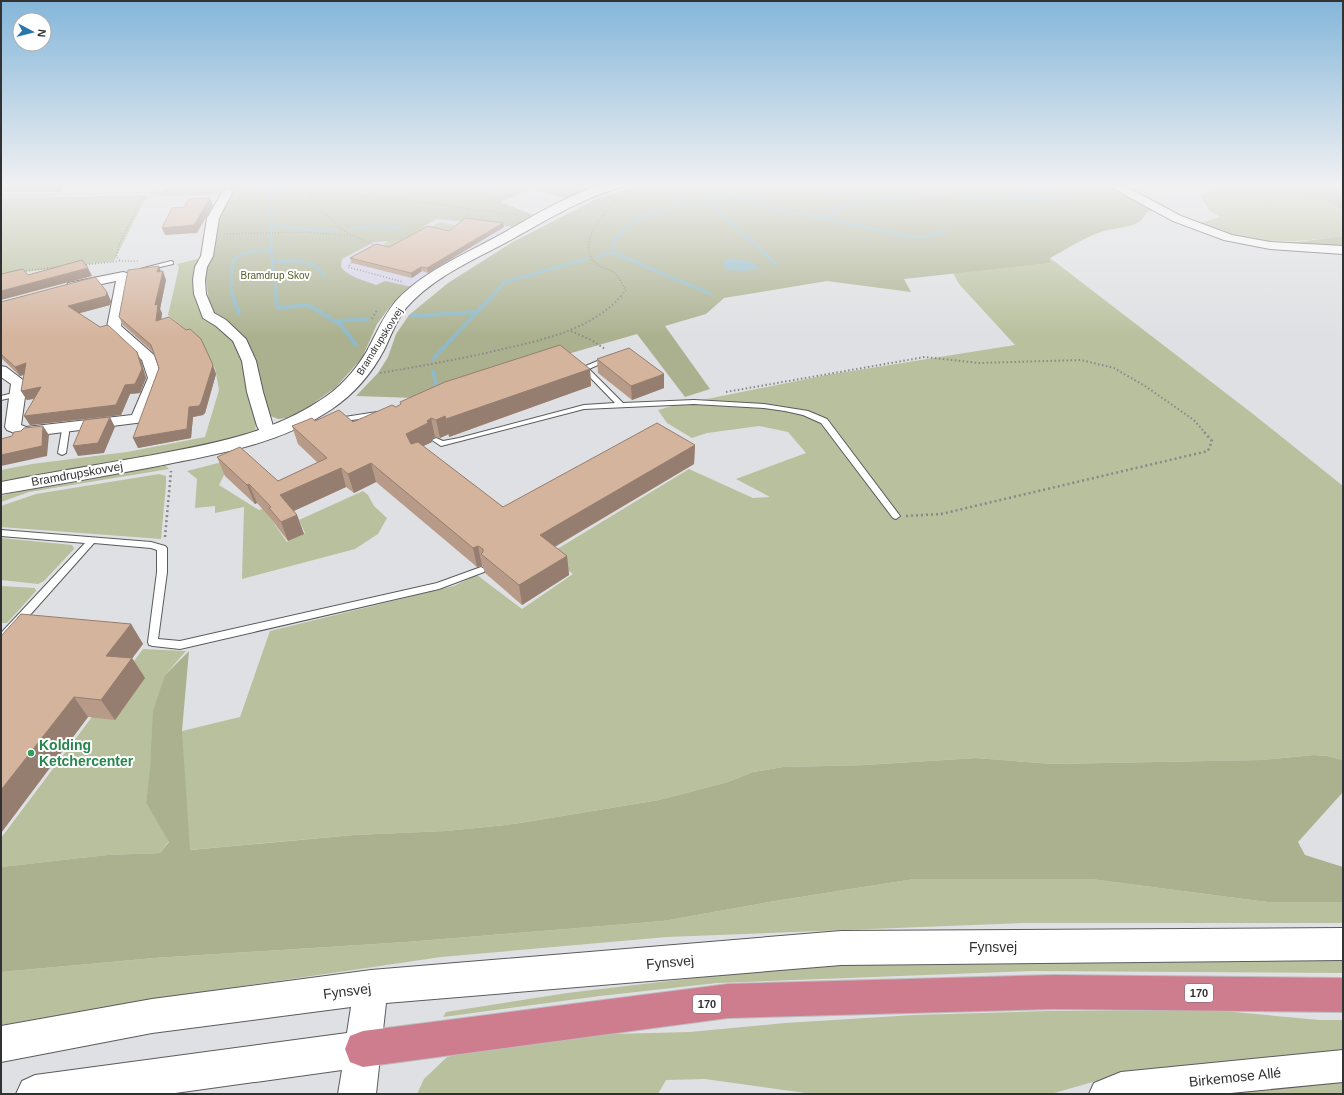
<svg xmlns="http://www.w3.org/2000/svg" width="1344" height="1095" font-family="Helvetica,sans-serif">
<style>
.education{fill:#d6d3e9}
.green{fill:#b9c09d}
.forest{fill:#abb18f}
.water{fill:#8fb9c6}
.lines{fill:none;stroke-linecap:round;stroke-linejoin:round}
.stream-far1{stroke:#8fb9c6;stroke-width:3}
.stream{stroke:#8fb9c6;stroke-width:4}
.lane-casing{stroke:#5b5b5e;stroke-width:2}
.street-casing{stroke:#5b5b5e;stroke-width:2}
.secondary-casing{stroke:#5b5b5e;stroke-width:2}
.highway-casing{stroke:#bdbdbe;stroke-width:2}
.path-far2{stroke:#87888a;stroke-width:1.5;stroke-dasharray:1 2;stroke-linecap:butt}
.path-far1{stroke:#87888a;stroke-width:2;stroke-dasharray:1.5 2.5;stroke-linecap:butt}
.path{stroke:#87888a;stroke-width:2.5;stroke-dasharray:2 3;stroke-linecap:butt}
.lane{fill:#fff;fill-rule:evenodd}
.street{fill:#fff;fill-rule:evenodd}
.secondary{fill:#fff;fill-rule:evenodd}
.highway{fill:#ce7d8e;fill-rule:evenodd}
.wall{fill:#b79b88}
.shaded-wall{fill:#957e6f}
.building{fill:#d5b49e;stroke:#957e6f}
.leisure-dot{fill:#2e9e5b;stroke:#fff;stroke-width:1.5}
.labels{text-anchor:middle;stroke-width:4;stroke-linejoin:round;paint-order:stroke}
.far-park-label{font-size:10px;fill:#545c25;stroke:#fff}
.far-street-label{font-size:10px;fill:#323234;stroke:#fff}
.shield{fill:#fff;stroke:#707071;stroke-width:1}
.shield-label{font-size:11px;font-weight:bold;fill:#323234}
.street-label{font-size:12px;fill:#323234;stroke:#fff}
.near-leisure-label{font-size:14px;font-weight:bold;fill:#27864d;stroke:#fff;text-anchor:start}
.near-street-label{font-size:14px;fill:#323234;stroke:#fff}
</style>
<rect width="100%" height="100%" fill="#dfe0e3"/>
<!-- education -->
<path class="education" d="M436,219l78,8 -59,33 -43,27 -27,-6 -9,4 -24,-9 -8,-4 -3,-5 1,-8 32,-17 27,-2z"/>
<!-- green -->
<path class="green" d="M1222,184h68l53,26v26c-35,5 -69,8 -104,2 -14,-2 -28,-9 -41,-14l22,-7 -11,-7 -9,-14z
M147,195l-33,66 -113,14v-77z
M441,222l35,9 -20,13 -74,5 3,-6 33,-19 10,4z
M201,258l-5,20 1,27 8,13 27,21 12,19 12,62 -1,14 -11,5 -243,44v-13l31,-6 95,-12 78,-15 14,-47 -4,-22 -15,-26 -32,-27 11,-48 -2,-3z
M1050,258l203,156 90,72v274l-15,-4 -14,-1 -53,5 -209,4 -76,-6 -110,7 -83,2 -30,5 -25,10 -69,18 -145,24 -68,7 -92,4 -165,15 -7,-46v-73l58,-14 30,-86 184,-45 23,-11 45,34 51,-35 -24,-20 140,-85 64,29 17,-1 -34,-18 70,-26 -18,-21 -29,-6 -52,7 -15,5 -25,-15 -9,-13 14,-4 155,-31 188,-30 -56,-61 -6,-11 98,-10z
M234,459l10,5 -20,11 -5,10 40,25 11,-3 11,15 -6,3 12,17 18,-9 -6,-13 64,-29 5,4 6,11 13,12 -9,16 -23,15 -113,30 2,-72 -29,6v-7l-20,2 2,-29 -10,-8z
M155,465h10l4,4 -140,23 -28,10v-6l19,-6z
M159,474l7,2v9l-5,54 -160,-12v-21l35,-12z
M1,538l71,7 2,4 -30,32 -6,3 -37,-4z
M1,586l34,2 1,3 -29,32h-6z
M143,649l43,2 -21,24 -19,128 23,38 -9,12 -53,2 -106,12v-29z
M914,879h177l176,23h76v21h-319l-357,14 -226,20 -285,42 -155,26v-53l154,-14 251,-16 257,-21 112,-20z
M1343,956v17l-311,-2 -315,12 -117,13 -157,21 3,-5 121,-19 254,-30z
M1212,1010l107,10h24v33l-125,12 -115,14 -52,15h-238l-108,-15 -39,1 -8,14h-241l7,-15 23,-22 30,-7 135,-16 78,-2 95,-9 129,-8 134,-4z
M1343,1078v16h-150z"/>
<!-- forest -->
<path class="forest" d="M169,184h440l-42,15 -36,-11 -30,14 32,13 -19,12 -78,-8 -35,21 -27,2 -32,17 -1,8c7,10 23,13 35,18l9,-4 27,6 -21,18 -14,19 -15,34 -26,29 -42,30 -16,2 -10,-4 -28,-80 -30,-26 -4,-30 1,-12 5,-11 5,-40 12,-22 -72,2z
M643,184h475l43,24 -14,4c-8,18 -30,14 -46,20 -18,6 -34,17 -51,26l1,5 -147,16 7,13 -84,-11 -103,17 -18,16 -41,12 45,63 -25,8 -48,-63 -222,64 -59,-2 22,-23 10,-16 8,-23 13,-19 39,-32 63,-40 83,-43z
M1290,184h53v26z
M1343,236v11l-73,-5h28z
M189,651l-7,80 8,119 164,-15 92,-4 68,-7 145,-24 69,-18 25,-10 30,-5 83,-2 110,-7 76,6 209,-4 53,-5 14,1 15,4v32l-45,50 7,13 38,12v35h-76l-176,-23h-177l-139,22 -112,20 -257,21 -251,16 -154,14v-105l106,-12 53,-2 9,-11 -23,-39 4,-33 3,-59 12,-36z"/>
<!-- water -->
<path class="water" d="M731,258l20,4 9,6 -15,3 -20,-1 -1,-8z"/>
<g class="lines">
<!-- stream-far1 -->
<path class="stream-far1" d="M462,184l44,10
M501,184l22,4
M734,184l5,14 18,6 155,33 17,-1 16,-5
M982,184l74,7
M1015,184l1,9c15,7 29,9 45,9
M271,189v43
M257,191l32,-2
M667,192l16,15
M708,201l68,63
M830,219l6,-10 10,-3 79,-13 37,2 22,7h55
M272,225l44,6 20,-1
M351,229l30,-3 22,3
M271,233v16l5,46
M597,257l15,-5
M273,262c17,-1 44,-4 51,15
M711,294l-99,-42c1,-5 2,-11 5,-15 23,-30 85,-33 120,-44
M232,295v-29l2,-7 10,-6 27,-4
M493,295l12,-13 82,-23"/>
<!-- stream -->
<path class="stream" d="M232,294l7,20
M276,294l1,12 2,2 26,-3 7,2 29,18 15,20
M412,316l65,-4
M335,321l33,-2
M433,359l61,-65
M433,371l4,16"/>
<!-- lane casing -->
<g class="lane-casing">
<path id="lane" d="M171,261l2,1v2l-30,7 -3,-2z
M609,356l2,1v2l-22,10 34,34 71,-3 70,4 44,7 19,8 73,97 -4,3 -3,-1 -72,-95 -18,-8 -18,-4 -21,-3 -70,-4 -110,5 -143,37 -9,-6 4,-2 7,3 16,-3 125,-33 31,-2 -34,-35z
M17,392l4,2 -1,2 -19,4v-4z
M377,412l4,2 -1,2 -42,6 -4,-2 4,-2z
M63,424h3l4,2 -4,27 -4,2 -4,-2z
M1,530l150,12 14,4 2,2v24l-9,67 22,2 257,-58 44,-16 5,3 -2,2 -45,17 -259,60 -27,-3 -4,-1 -1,-3 9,-70v-22l-6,-2 -57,-5 -89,100 -4,1v-11l84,-90 -84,-7z"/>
</g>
<!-- street casing -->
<g class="street-casing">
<path id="street" d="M1108,184h13l60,32 51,19 38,7 73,4v8l-73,-5 -46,-9 -51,-19 -48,-26z
M228,188l5,3 -14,27 -6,38 -6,11 -2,13 1,14 8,19 12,7 20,19 10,22 7,31 10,34 4,8 -2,3 -6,2 -6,-2 -6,-11 -10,-34 -5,-31 -9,-20 -17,-15 -13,-8 -9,-24 -1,-14 2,-13 6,-11 6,-38 16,-27z
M123,272l4,1 2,3 -8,50 33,29 8,23 -18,44 -120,15 -17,-7 -2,-3 6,-43 -10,-7v-11l5,1 21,16 -6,42 5,2 106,-12 16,-37 -6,-18 -35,-33 9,-46 -43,9 -5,-1 -1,-3 1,-3z
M1343,1050v32l-123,12h-131l5,-11 27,-11z"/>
</g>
<!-- secondary casing -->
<g class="secondary-casing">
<path id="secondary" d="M605,184h19l-2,3c-43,12 -78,35 -117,56 -34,18 -73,35 -99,65 -10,12 -15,28 -22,42 -12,23 -30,44 -52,59 -52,35 -114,45 -174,57 -52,10 -105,19 -157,28v-12c51,-10 102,-18 152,-27 58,-11 116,-21 166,-54 20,-12 36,-30 48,-50 9,-17 16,-34 28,-49 27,-30 68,-47 103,-66 34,-19 68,-41 107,-52z
M1343,928v32l-502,5 -455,38 -10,91h-38l4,-24 -174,24h-152l6,-13 13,-6 312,-42 4,-26 -199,26 -151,29v-36l151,-27 219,-29 470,-39z"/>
</g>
<!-- highway casing -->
<g class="highway-casing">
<path id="highway" d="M1054,975l289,3v34l-289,-3 -326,9 -365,49 -13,-5 -5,-13 5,-13 13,-5 365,-47z"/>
</g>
<!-- path-far2 -->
<path class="path-far2" d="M296,184l15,8 101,9 104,14
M631,187l8,-3
M239,190l51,-6
M311,192l1,11 32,28 32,15
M1,196l211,-5
M368,197l8,-11 4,-2
M619,197c-14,15 -42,44 -25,65 5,6 13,6 19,10 6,5 9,12 13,18l-4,5
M465,220l3,-4 -1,-8
M224,234l81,-2 48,4
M120,260l-4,-3 3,-12 21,-44 19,-9 -11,-8
M353,260l-5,7 55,15
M83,265l38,-4h17
M23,271l35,-4"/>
<!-- path-far1 -->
<path class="path-far1" d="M372,319l5,-9
M571,331l20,9 14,9
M380,373c41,-7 82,-14 123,-24 43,-10 90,-20 120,-55
M726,392l199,-35 54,6 102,-3 33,8 31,18 49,34 11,13"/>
<!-- path -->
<path class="path" d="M906,516l35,-2 267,-63 4,-10 -8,-9
M165,537l6,-66"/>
<!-- lane -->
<use href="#lane" class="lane"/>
<!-- street -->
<use href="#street" class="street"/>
<!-- secondary -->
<use href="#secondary" class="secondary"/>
<!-- highway -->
<use href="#highway" class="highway"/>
</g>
<!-- wall -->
<path class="wall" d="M1,184h117l-6,5h-49l-3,3h-57l-2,-3z
M504,227l-76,46 -6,-2 -10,7 -60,-15 -2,-5 99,-27z
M159,266l2,6 5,8 -6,29 2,4 -1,6 55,55 -11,39 -2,2 -10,2 -2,21 -53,10 21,-80 -5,-15 -31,-28 -4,-8z
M111,301l-1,4 -31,8 58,39 4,9 5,17 -6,15 -10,1 -9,21 -91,10 -6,-9 10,-17 -7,1 -6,-9 3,-16 -4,1 -19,-18v-56z
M597,359l67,15v14l-32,12 -34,-27z
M590,369l1,17 -142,51v-3l-9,4 -5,-1 -4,2 1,3 -9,4 80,61 192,-62 -1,19 -139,83 12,9 2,19 -47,30 -37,-32 -2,-6 -1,-1 -5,1 -101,-85 -22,11 -8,-6 -52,24 3,4 7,19 -16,7 -11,-14 -2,-4 -18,-20 -2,1 -30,-28 -8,-19 61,24 40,-18 -20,-19 -6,-18 23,-5 38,1z
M131,624l12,20 -11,14 13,20 -30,42 -27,-3 -87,116v-197z"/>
<!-- shaded-wall -->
<path class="shaded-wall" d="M56,184h5l2,5 -3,3z
M110,184h8l-6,5z
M210,198l3,7 -16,28 -32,2 -3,-7z
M503,223l1,4 -76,46 -1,-5z
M159,266l3,9 -5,-3z
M421,267l1,4 -10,7 -1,-5z
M88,268l4,8 -91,24v-9z
M163,271l3,9 -6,29 2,4 -2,17 -4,-9 -1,-16z
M107,292l4,9 -1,4 -37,10 -5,-9z
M137,352l4,9 5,17 -6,15 -10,1 -9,21 -91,10 -6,-9z
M26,363l5,9 -11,4 -5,-9z
M213,365l3,9 -11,39 -2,2 -10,2 -2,21 -53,10 -5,-10 56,-31z
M590,369l1,17 -142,51 -3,-18z
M664,374v14l-32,12 -1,-14z
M41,387l5,9 -19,4 -6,-9z
M445,416l4,18 -9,4 -4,-18z
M110,417l5,10 -11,26 -26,3 -5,-10z
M431,418l4,19 -4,2 1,3 -21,10 -5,-18z
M43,426l6,9 -2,21 -46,10v-11z
M695,445l-1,19 -152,90 -2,-19z
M371,463l5,19 -22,11 -6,-19z
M341,468l5,19 -59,27 -7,-19z
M249,484l8,19 -2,1 -8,-19z
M297,515l7,19 -16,7 -7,-19z
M478,546l4,20 -5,1 -4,-19z
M567,556l2,19 -47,30 -3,-20z
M131,624l12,20 -24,32 -13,-20z
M132,658l13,20 -30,42 -14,-20z
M74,697l14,20 -87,116v-43z"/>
<!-- building -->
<path class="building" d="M210,198l-16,27 -32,3 10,-20 12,-1 5,-8z
M465,218l38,5 -76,45 -6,-1 -10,6 -61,-15 26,-14 13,3 39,-21 21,5z
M82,260l6,8 -87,23v-17l22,-5 5,6z
M159,266l-2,6 6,-1 -8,34 3,-1 -2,17 13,-4 17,13 4,-1 11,10 12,26 -12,38 -2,3 -10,1 -2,22 -54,9 26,-70 -8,-23 -32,-28 9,-47z
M95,277l12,15 -1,4 -38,10 32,21 8,-2 29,27 5,17 -7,15 -10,1 -9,20 -92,11 17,-29 -20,4 5,-28 -11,4 -14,-13v-52z
M560,345l30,24 -144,50 -1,-3 -9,4 -5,-2 -4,3 1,2 -22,11 5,10 7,-2 85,65 154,-84 38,22 -155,90 27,21 -48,29 -38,-31 2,-2v-3l-5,-3 -5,2 -102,-85 -23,11 -7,-6 -61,27 17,20 -16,7 -12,-14 2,-1 -22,-23 -2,1 -30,-28 23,-10 38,34 49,-23 -35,-32 20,-8 3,3 24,-11 14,12 39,-17 4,2 5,-3 -1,-2 45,-20z
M629,348l35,26 -33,12 -34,-27z
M110,417l-12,26 -25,3 11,-26z
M43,426l-1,20 -41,9v-16l11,-3 2,-4 7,-1 3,-3z
M21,614l110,10 -25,32 26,2 -31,42 -27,-3 -73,93v-154z"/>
<!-- sky -->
<linearGradient id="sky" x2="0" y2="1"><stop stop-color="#84b6da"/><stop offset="0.55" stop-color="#f1f1f2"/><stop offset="1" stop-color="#f1f1f2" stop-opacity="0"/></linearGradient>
<rect width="1344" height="337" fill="url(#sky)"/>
<!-- markers -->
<circle class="leisure-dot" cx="31" cy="753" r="4"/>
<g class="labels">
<!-- far-park labels -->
<g class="far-park-label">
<text x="275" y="279">Bramdrup Skov</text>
</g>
<!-- far-street labels -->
<g class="far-street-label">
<text transform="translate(379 341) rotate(-58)" y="4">Bramdrupskovvej</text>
</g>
<!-- shield labels -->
<g class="shield">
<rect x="1185" y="984" width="28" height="18" rx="3"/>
<rect x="693" y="995" width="28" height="18" rx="3"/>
</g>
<g class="shield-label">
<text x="1199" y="997">170</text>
<text x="707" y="1008">170</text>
</g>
<!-- street labels -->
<g class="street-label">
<text transform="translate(77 474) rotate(-10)" y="4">Bramdrupskovvej</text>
</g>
<!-- near-leisure labels -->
<g class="near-leisure-label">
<text x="39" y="750">Kolding<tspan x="39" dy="16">Ketchercenter</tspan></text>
</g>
<!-- near-street labels -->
<g class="near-street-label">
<text x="993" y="952">Fynsvej</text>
<text transform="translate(670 962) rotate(-5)" y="5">Fynsvej</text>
<text transform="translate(347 991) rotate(-7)" y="5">Fynsvej</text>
<text transform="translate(1235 1077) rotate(-6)" y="5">Birkemose Allé</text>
</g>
</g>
<!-- border -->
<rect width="1344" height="1095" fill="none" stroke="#323234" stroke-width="4"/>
<!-- north arrow -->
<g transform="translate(32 32) rotate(97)"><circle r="19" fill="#ffffff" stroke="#adadae"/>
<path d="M0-3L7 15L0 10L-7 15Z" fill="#2a76a9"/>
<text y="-6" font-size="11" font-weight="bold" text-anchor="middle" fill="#323234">N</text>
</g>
</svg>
